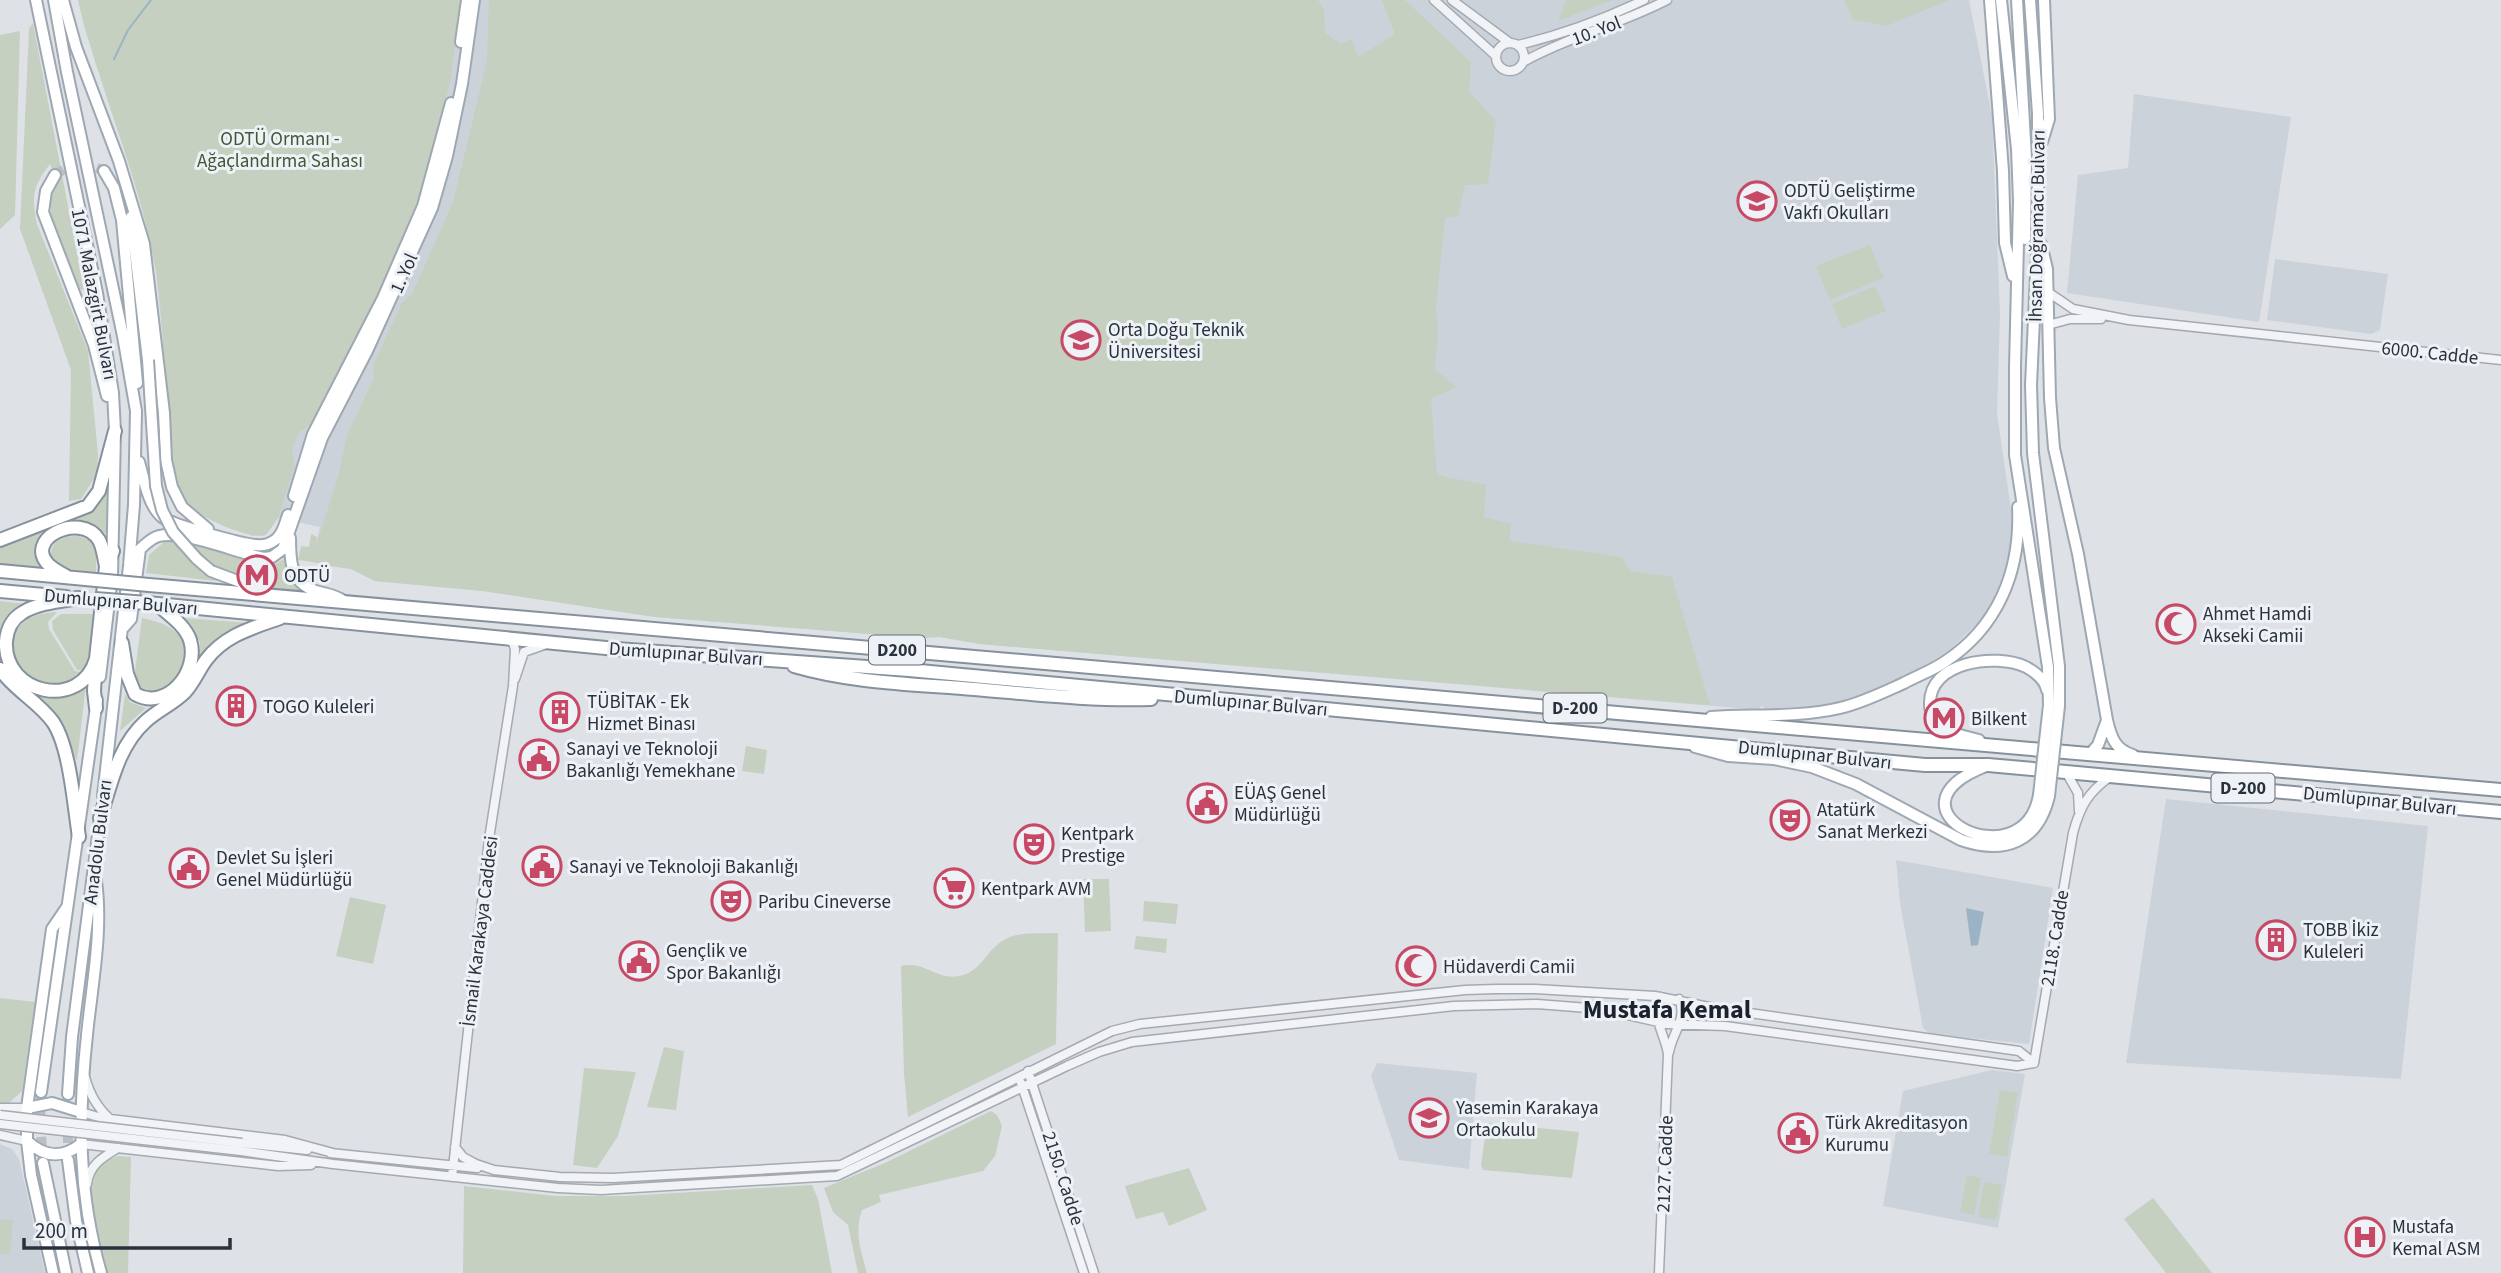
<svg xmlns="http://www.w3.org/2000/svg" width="2501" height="1273" font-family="'Source Sans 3',sans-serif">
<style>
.built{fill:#ccd2d9}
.green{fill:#c5d0c0}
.water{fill:#9bb3c6}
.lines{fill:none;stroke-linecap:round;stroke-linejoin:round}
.stream{stroke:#9bb3c6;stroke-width:2}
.major-tunnel{stroke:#babfc5;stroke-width:10;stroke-dasharray:10 5;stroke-linecap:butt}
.minor-casing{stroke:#a4aab1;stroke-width:11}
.major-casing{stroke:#9ea8b2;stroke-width:14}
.highway-casing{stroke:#86919d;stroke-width:16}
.minor{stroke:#f1f3f6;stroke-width:8}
.major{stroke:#fff;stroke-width:10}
.highway{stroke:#fff;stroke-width:12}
.minor-bridge-casing{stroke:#a4aab1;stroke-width:11;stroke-linecap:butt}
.major-bridge-casing{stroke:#9ea8b2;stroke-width:14;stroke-linecap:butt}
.highway-bridge-casing{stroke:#86919d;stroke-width:16;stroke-linecap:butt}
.minor-bridge{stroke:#f1f3f6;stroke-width:8}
.major-bridge{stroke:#fff;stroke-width:10}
.highway-bridge{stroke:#fff;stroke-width:12}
.labels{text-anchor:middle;stroke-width:6;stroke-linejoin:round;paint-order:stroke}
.shield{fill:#eef1f5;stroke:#636b74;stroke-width:2}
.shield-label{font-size:18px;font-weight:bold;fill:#28323d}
.street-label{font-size:19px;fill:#28323d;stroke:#eef1f5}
.park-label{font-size:19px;fill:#405836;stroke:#eef1f5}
.poi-label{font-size:19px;fill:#28323d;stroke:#eef1f5;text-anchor:start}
.district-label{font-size:26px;font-weight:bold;fill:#1a232e;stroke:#eef1f5}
</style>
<rect width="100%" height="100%" fill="#dee2e7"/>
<!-- built -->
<path class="built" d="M78,0h1891l23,116 8,197 -3,100 14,97 2,32 -12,40 -16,34 -34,33 -27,18 -58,27 -32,10 -31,6h-36l-5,-4 -5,4 -43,-4 -734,-62 -40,-7 -19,1 -266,-21 -172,-26 -108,-10 -24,-12 -21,-3 -15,-18 5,-21 -42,-9 -12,17 -14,1 -60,-27 -15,-26 -21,-211 -18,-83 -53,-159z
M2134,94l157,23 -32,205 -192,-29 11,-118 50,-7z
M2275,259l113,15 -8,56 -9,4 -104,-14z
M2166,799l262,27 -27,253 -275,-16z
M1896,860l157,28 -24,156 -99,-10 -7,-6 -23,-125z
M1377,1063l100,10 -8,96 -70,-9 -28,-84z
M1992,1070l33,4 -27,154 -115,-22 20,-115z
M0,1144l12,5 7,10 26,114h-45z"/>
<!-- green -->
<path class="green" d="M78,0h383l-10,76 -23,100 -55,129 -60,118 -14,9 -7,19 3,14 -17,53 -12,17c-16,5 -62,-16 -74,-27 -8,-7 -12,-16 -15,-25 -15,-69 -10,-142 -21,-212 -16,-93 -56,-179 -78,-271z
M489,0h829l6,11 1,22 16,11 11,-5 6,18 37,-23 -13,-34h23l66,62 -2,29 27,30 -8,63 -23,1 -7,31 -13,2 -9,91 2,22 -3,38 21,18 -25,12 6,76 49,10 -2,32 27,7 -1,17 112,16 8,14 42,6 38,128 -730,-61 -40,-7 -19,1 -266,-21 -172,-26 -108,-10 -24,-12 -21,-3 -5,-5v3l-27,-4 3,-14 8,1 2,-13 6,3 -1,9 22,-69 9,-42 26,-55 1,-17 28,-60 10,-9 41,-92 34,-141z
M1566,0h46l-54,21z
M1844,0h105l-62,26 -34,-6z
M33,23l51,267 -5,-1c-13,-35 -40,-72 -23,-109l-6,-16c-17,22 -19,32 -13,60l51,127 10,103 -1,20 -16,25 -12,2 2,-131 -51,-141 9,-200z
M20,31l-5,184 -15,14v-194z
M1870,245l14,33 -54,22 -14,-34z
M1875,286l11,25 -44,18 -10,-25z
M111,474l-4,61 -18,-13 -19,-3c24,-6 33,-22 41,-45z
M44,528c-12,19 -15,26 0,44l-44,-5v-19z
M78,536l14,5 4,15v17l-33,-5 -12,-10c-1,-18 11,-22 27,-22z
M164,542h9l43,39 -70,-8 3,-18z
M181,542l86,23 8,-1 11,-6 21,34 -72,-9z
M0,601l25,3 -10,7 -15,30z
M57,612l-9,10 1,7 26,42 10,2c-17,12 -43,20 -61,2 -6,-7 -10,-17 -14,-25 6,-29 18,-36 47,-38z
M61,614h33l-6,54 -4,3 -7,-1 -24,-40 -1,-9z
M142,618c20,4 33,9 44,27 0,23 -12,41 -35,49l-12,-5 -5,-10z
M183,618l69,5 -33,15 -19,20v-16z
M86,685l-9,76 -19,-44 -22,-22c20,2 32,0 50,-10z
M125,694l5,8 16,6 -26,23z
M746,746l21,4 -3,24 -22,-3z
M1083,879h26l2,52 -26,1z
M350,897l36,8 -13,59 -37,-8z
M1144,901l34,3 -2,20 -33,-3z
M1058,933l-2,111 -148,73 -4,-44 -3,-107c25,-6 37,17 62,9 19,-5 24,-26 41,-35 14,-9 37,-6 54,-7z
M1136,936l31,3 -1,14 -32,-4z
M0,998l35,4 -13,89 -13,12h-9z
M664,1047l20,4 -8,59 -29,-3z
M584,1068l52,4 -18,64 -21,32 -24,-3z
M2000,1090l18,3 -11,64 -18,-3z
M991,1111l6,4 5,11 -7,30 -12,15 -104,24 2,7 -19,8c-8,22 -1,41 5,63h-9l-10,-48 -15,-13 -9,-24 63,-26z
M1487,1123l92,9 -7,46 -89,-8 -2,-5z
M118,1156l13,1 -3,116h-20c-8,-25 -28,-85 -9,-106 5,-6 12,-8 19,-11z
M1189,1168l18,42 -38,16 -6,-14 -27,7 -11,-33z
M1967,1175l14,3 -7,37 -14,-3z
M1984,1182l18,3 -6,35 -18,-3z
M812,1185l6,14 14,74h-369l1,-87 92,10h69z
M2153,1198l59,75h-46l-42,-54z
M0,1219l13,1 -3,35 -10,-1z"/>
<!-- water -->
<path class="water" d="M1966,908l18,4 -6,33 -7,1z"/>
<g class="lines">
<!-- stream -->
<path class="stream" d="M114,59l14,-29 23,-30"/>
<!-- major-tunnel -->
<path class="major-tunnel" d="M55,175c20,-14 27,-14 49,-4
M41,1092l-1,32 3,35
M68,1158v-64"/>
<!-- minor casing -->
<g class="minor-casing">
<path id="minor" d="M1434,0l62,56
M1452,0l58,43
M1496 57a14 14 0 1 1 28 0a14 14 0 1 1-28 0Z
M1518,45c43,-10 86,-26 126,-45
M1525,61c45,-25 96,-37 142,-61
M2048,292l25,17 56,11 372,40
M2048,325l22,-6h31
M515,679l9,-27 20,-7
M2066,772l12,21 1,18
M1669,1052c3,-18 19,-35 10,-53
M2034,1063l39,-230c7,-26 15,-41 37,-56
M1028,1071l66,202
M85,1077c5,18 12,30 25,42
M1021,1083l63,190
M0,1108h27
M81,1112l21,6 183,22 48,13
M0,1135l27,6
M242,1143l65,7
M81,1144l197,22 33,-1
M455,1147l8,10 13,7 18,6 66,7 53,1 228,-13 271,-134 28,-7 325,-34 31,-1h39l120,7 59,12 305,43 15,12
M241,1151l92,13 225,24 43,2 236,-14 230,-110 32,-14 33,-10 322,-36 83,-2 64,5 66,15 58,2 292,40 17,-3
M330,1153l147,15
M452,1177l37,-338 24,-153 2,-37 -2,-6 -7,-5
M87,1184c2,-19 16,-27 31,-36
M1659,1273l9,-219c-3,-20 -18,-38 -7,-57"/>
</g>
<!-- major casing -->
<g class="major-casing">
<path id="major" d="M36,0l61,293 16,100 2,38 -3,146 -12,100
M54,0l13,72 56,264 13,75 -2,94 -5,61 -26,230
M63,0l13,47 43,114 25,83 20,169 2,47 6,27 10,20 26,22
M1990,0l13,171 2,72 8,33
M2001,0l16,149 2,52 -4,166v88l33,212 1,38
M2017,0l9,158 -1,81
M2030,0l8,114v117l-7,154 2,68 26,213v40
M461,42l6,-42
M2042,142l7,-23 -5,-119
M104,171l10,17 8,32 15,163
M55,175l-9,16 -3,21 51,133 13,51
M131,217l17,143
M2041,244l6,25 3,129 4,50 24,106 29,166c4,17 8,30 26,35
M139,462c5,17 9,43 23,55 10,8 80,27 94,28 6,1 11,0 16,-3 10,-5 13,-18 16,-27
M294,496l19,-62 70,-136 40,-92 28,-103
M290,538c0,21 0,43 23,52 11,4 21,4 31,11
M211,571l56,21
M124,627l7,-8 9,-70c6,-5 11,-11 19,-13 25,-6 78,17 105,22l8,-1 11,-8 39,-111 45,-87 65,-143 15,-52 15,-72 12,-84
M1711,717c43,-3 86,1 129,-9 22,-5 44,-16 64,-25 13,-7 27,-12 39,-20 55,-35 78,-92 75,-156
M1979,740c-12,-3 -25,-5 -36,-12 -7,-5 -13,-14 -13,-23 -2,-44 66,-52 96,-38 9,5 19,12 21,23
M1695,747l33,9 46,3 38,8 44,17 105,56c44,15 77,2 88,-44
M2090,754l8,-9 8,-22
M1986,766c-112,43 38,117 53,29
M96,881c7,51 -4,103 -9,154 -9,82 -9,158 14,238
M41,1092l56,-392
M68,1094l4,-57 29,-225
M27,1108l25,-5 29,9
M27,1141c17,16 35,18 54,3
M68,1160l8,61 12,52
M43,1163l23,110
M53,1273l-22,-98 -4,-34v-33l25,-179 15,-22"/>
</g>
<!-- highway casing -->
<g class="highway-casing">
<path id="highway" d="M0,540l88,-34 11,-15 16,-60
M0,571l96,9
M68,577c-6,-3 -13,-7 -18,-11 -29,-26 30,-56 49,-26 4,7 5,18 7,26
M149,585l2352,205
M0,591l66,6
M79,598c-18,3 -42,5 -57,15 -10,6 -15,17 -16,28 -3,54 75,70 90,18
M147,603l469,46 293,21 1016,95h63l78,7 435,40
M122,643l5,31 8,20c32,18 65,-23 55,-54 -5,-15 -22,-26 -33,-36
M794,666c58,17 120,18 180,23 59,5 118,12 177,10
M0,669c14,21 38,32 53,53 17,25 21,84 26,115
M96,708l-2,-17 2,-32 10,-93 7,-15
M100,818c11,-34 18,-72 46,-97 12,-11 27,-17 39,-29 9,-10 13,-21 21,-32 19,-25 46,-32 74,-42"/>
</g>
<!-- minor -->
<use href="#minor" class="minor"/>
<!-- major -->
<use href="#major" class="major"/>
<!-- highway -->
<use href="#highway" class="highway"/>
<!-- minor-bridge casing -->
<g class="minor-bridge-casing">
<path id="minor-bridge" d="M0,1115l242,28
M0,1124l241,27"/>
</g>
<!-- major-bridge casing -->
<g class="major-bridge-casing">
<path id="major-bridge" d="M148,360l8,126 6,24 11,22 24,27 14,12
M2039,795l10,-90
M2049,796l10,-90"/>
</g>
<!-- highway-bridge casing -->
<g class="highway-bridge-casing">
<path id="highway-bridge" d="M96,580l53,5
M95,599l52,4"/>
</g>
<!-- minor-bridge -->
<use href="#minor-bridge" class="minor-bridge"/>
<!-- major-bridge -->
<use href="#major-bridge" class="major-bridge"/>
<!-- highway-bridge -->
<use href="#highway-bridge" class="highway-bridge"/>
</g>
<!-- icons -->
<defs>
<g id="school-ring" transform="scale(2.0125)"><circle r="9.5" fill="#eef1f5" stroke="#c74966" stroke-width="1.5"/><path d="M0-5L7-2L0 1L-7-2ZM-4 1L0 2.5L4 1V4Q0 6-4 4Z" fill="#c74966"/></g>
<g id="university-ring" transform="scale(2.0125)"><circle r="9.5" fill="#eef1f5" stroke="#c74966" stroke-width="1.5"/><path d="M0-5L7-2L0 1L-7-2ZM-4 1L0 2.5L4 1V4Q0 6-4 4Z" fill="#c74966"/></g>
<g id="metro-ring" transform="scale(2.0125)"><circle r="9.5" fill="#eef1f5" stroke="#c74966" stroke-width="1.5"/><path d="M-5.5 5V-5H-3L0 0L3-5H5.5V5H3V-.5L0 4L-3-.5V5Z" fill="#c74966"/></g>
<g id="mosque-ring" transform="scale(2.0125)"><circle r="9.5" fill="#eef1f5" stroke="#c74966" stroke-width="1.5"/><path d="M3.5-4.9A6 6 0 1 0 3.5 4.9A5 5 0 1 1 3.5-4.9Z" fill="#c74966"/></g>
<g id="building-ring" transform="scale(2.0125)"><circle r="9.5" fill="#eef1f5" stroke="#c74966" stroke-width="1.5"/><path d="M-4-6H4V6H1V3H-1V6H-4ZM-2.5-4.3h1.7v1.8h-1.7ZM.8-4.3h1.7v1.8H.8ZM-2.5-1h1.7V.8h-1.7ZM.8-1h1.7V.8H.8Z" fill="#c74966"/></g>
<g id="civic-ring" transform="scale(2.0125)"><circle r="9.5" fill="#eef1f5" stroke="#c74966" stroke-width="1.5"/><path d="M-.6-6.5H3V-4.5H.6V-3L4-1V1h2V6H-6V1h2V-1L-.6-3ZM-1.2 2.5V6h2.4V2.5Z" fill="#c74966"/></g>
<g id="theatre-ring" transform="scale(2.0125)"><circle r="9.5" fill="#eef1f5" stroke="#c74966" stroke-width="1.5"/><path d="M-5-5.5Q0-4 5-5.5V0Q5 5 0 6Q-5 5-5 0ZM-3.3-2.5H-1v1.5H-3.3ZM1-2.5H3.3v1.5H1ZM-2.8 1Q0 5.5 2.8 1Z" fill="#c74966"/></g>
<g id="supermarket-ring" transform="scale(2.0125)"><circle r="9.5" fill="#eef1f5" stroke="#c74966" stroke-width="1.5"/><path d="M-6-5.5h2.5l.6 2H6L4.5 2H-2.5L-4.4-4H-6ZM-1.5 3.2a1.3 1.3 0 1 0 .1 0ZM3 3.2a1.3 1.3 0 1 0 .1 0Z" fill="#c74966"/></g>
<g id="hospital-ring" transform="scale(2.0125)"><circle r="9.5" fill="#eef1f5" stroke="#c74966" stroke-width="1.5"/><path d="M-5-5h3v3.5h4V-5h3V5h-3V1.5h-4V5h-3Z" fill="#c74966"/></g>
</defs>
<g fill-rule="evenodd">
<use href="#school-ring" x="1757" y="201"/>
<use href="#university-ring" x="1081" y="340"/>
<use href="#metro-ring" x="257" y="575"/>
<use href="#mosque-ring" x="2176" y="624"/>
<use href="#building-ring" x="236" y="706"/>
<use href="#building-ring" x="560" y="712"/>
<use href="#metro-ring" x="1944" y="718"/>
<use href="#civic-ring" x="539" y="759"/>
<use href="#civic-ring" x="1207" y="803"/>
<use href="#theatre-ring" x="1790" y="820"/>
<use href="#theatre-ring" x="1034" y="844"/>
<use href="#civic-ring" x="542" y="866"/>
<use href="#civic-ring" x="189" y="868"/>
<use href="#supermarket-ring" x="954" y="888"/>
<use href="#theatre-ring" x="731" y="901"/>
<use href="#building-ring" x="2276" y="940"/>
<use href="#civic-ring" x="639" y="961"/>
<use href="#mosque-ring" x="1416" y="966"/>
<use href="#school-ring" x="1429" y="1118"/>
<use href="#civic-ring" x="1798" y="1133"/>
<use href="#hospital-ring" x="2365" y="1237"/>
</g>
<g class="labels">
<!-- shield labels -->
<g class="shield">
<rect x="869" y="635.5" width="56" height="29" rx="5"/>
<rect x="1543.5" y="693.5" width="63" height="29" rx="5"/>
<rect x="2211.5" y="773.5" width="63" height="29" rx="5"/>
</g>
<g class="shield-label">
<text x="897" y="656">D200</text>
<text x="1575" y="714">D-200</text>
<text x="2243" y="794">D-200</text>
</g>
<!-- street labels -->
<g class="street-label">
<text transform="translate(1596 30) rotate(-21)" y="7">10. Yol</text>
<text transform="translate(2036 226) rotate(-89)" y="7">İhsan Doğramacı Bulvarı</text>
<text transform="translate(403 273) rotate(-66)" y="7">1. Yol</text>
<text transform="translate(95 294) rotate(79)" y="7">1071 Malazgirt Bulvarı</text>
<text transform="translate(2430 352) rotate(6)" y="7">6000. Cadde</text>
<text transform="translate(121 601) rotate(5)" y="7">Dumlupınar Bulvarı</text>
<text transform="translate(686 653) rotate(4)" y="7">Dumlupınar Bulvarı</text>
<text transform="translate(1251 702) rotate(5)" y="7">Dumlupınar Bulvarı</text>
<text transform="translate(1815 754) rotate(6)" y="7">Dumlupınar Bulvarı</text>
<text transform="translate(2380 800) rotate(6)" y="7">Dumlupınar Bulvarı</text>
<text transform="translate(97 842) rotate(-83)" y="7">Anadolu Bulvarı</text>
<text transform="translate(479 931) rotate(-83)" y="7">İsmail Karakaya Caddesi</text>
<text transform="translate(2054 938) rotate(-81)" y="7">2118. Cadde</text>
<text transform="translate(1664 1164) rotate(-88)" y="7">2127. Cadde</text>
<text transform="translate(1064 1178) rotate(72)" y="7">2150. Cadde</text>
</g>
<!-- park labels -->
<g class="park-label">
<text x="280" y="145">ODTÜ Ormanı -<tspan x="280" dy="22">Ağaçlandırma Sahası</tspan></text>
</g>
<!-- poi labels -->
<g class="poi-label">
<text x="1784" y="197">ODTÜ Geliştirme<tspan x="1784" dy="22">Vakfı Okulları</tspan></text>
<text x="1108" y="336">Orta Doğu Teknik<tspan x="1108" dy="22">Üniversitesi</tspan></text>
<text x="284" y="582">ODTÜ</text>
<text x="2203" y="620">Ahmet Hamdi<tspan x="2203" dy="22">Akseki Camii</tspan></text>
<text x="587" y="708">TÜBİTAK - Ek<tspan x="587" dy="22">Hizmet Binası</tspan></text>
<text x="263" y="713">TOGO Kuleleri</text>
<text x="1971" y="725">Bilkent</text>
<text x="566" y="755">Sanayi ve Teknoloji<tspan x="566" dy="22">Bakanlığı Yemekhane</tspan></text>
<text x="1234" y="799">EÜAŞ Genel<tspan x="1234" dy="22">Müdürlüğü</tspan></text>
<text x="1817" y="816">Atatürk<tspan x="1817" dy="22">Sanat Merkezi</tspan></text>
<text x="1061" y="840">Kentpark<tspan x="1061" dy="22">Prestige</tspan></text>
<text x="216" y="864">Devlet Su İşleri<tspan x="216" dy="22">Genel Müdürlüğü</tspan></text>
<text x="569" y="873">Sanayi ve Teknoloji Bakanlığı</text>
<text x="981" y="895">Kentpark AVM</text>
<text x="758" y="908">Paribu Cineverse</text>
<text x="2303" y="936">TOBB İkiz<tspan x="2303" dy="22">Kuleleri</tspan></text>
<text x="666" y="957">Gençlik ve<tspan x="666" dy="22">Spor Bakanlığı</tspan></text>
<text x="1443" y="973">Hüdaverdi Camii</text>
<text x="1456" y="1114">Yasemin Karakaya<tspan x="1456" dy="22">Ortaokulu</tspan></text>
<text x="1825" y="1129">Türk Akreditasyon<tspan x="1825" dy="22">Kurumu</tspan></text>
<text x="2392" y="1233">Mustafa<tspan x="2392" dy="22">Kemal ASM</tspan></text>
</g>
<!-- district labels -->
<g class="district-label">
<text x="1667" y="1018">Mustafa Kemal</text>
</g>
</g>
<!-- scale -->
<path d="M24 1238v10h206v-10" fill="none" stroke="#28323d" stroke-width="3.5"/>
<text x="35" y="1238" font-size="21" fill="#28323d" stroke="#eef1f5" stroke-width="5" paint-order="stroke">200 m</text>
</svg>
